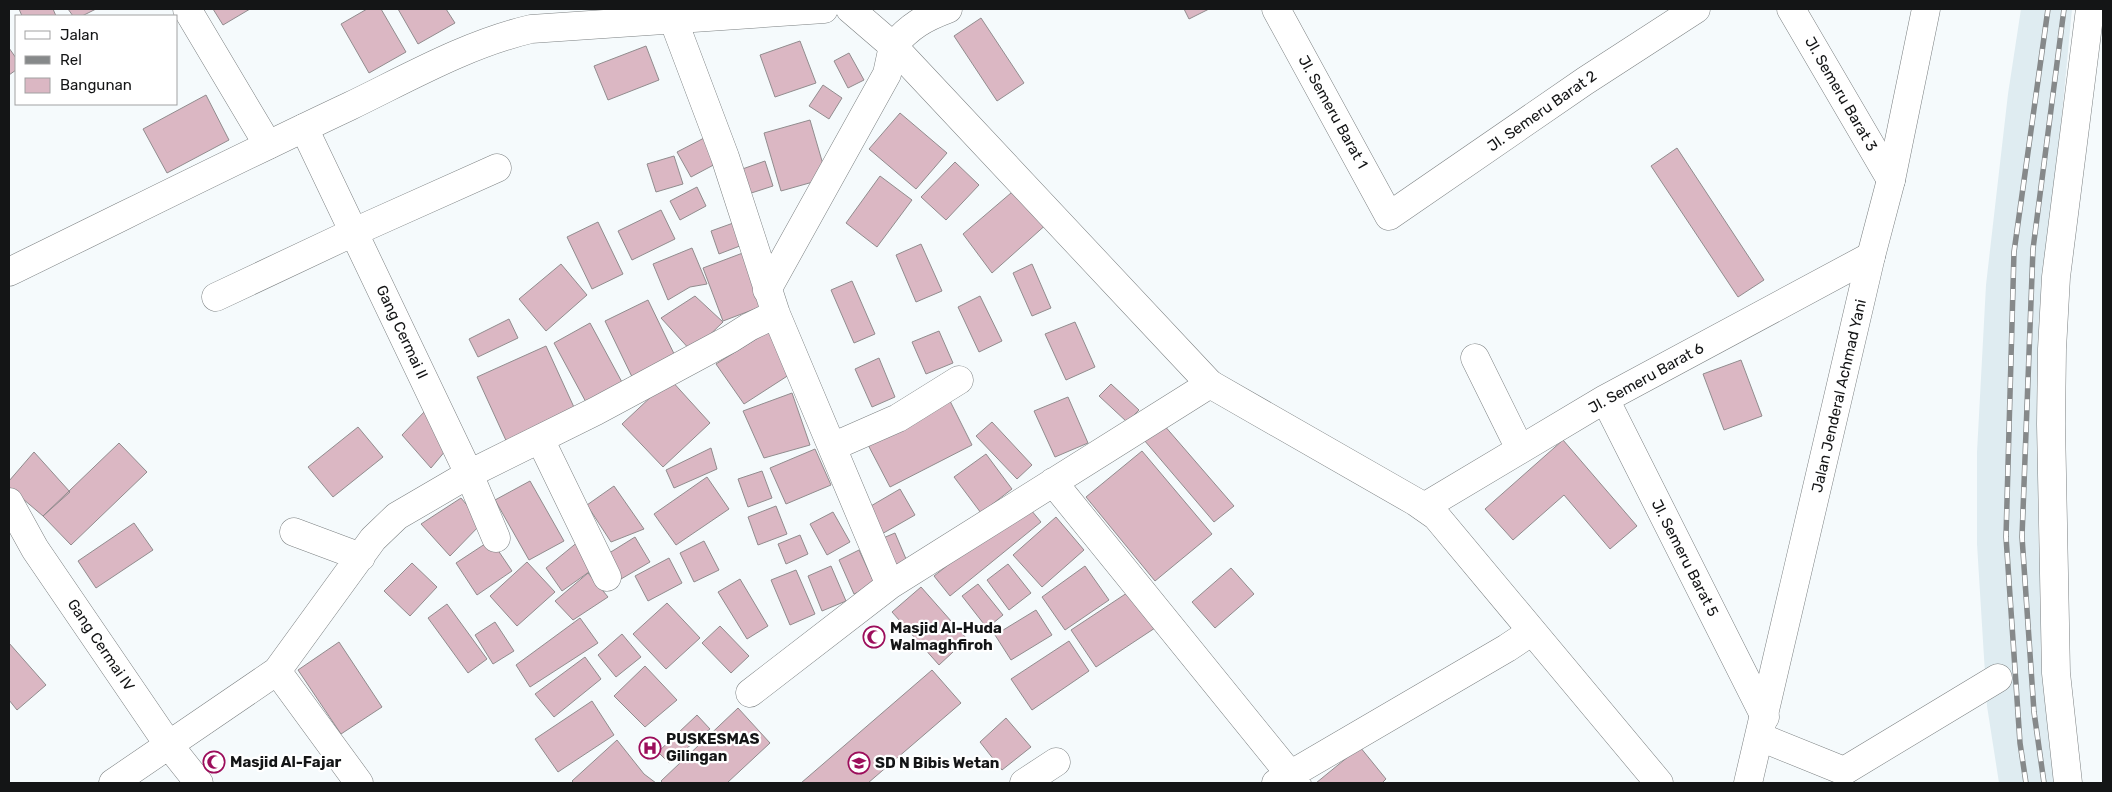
<svg xmlns="http://www.w3.org/2000/svg" width="2112" height="792" font-family="Rubik,sans-serif">
<style>
.built{fill:#dfecf1}
.building{fill:#dbb7c3;stroke:#918c8e}
.lines{fill:none;stroke-linecap:round;stroke-linejoin:round}
.street-casing{stroke:#7c8082;stroke-width:29}
.secondary-casing{stroke:#7c8082;stroke-width:29}
.primary-casing{stroke:#7c8082;stroke-width:29}
.street{stroke:#fff;stroke-width:28}
.secondary{stroke:#fff;stroke-width:28}
.primary{stroke:#fff;stroke-width:28}
.rail-casing{stroke:#86898a;stroke-width:5.5}
.rail{stroke:#fff;stroke-width:4;stroke-dasharray:11;stroke-linecap:butt}
.labels{text-anchor:middle;stroke-width:4.5;stroke-linejoin:round;paint-order:stroke}
.street-label{font-size:15px;fill:#141516;stroke:#fff}
.poi-label{font-size:15px;font-weight:bold;fill:#141516;stroke:#fff;text-anchor:start}
</style>
<rect width="100%" height="100%" fill="#f5fafc"/>
<!-- built -->
<path class="built" d="M2021,9h51l-19,200 -15,245v77l11,174 11,78h-61l-12,-77 -10,-162v-92l9,-167 22,-191z"/>
<!-- building -->
<path class="building" d="M19,9h34l3,7h-34z
M68,9h28l-14,7h-9z
M213,9h37l-27,16z
M367,9h14l25,43 -37,21 -28,-49z
M398,9h48l9,14 -37,21z
M1184,9h25l-20,10z
M981,18l43,65 -27,18 -43,-65z
M800,41l16,42 -41,14 -15,-42z
M646,46l13,34 -51,20 -14,-34z
M9,48l7,10v12l-7,5z
M849,53l15,27 -16,8 -14,-27z
M823,85l19,13 -13,21 -20,-13z
M206,95l23,45 -62,33 -24,-44z
M900,113l47,40 -31,36 -47,-40z
M810,120l17,58 -46,13 -17,-58z
M708,136l13,25 -30,16 -14,-25z
M1677,148l87,132 -26,17 -87,-131z
M674,156l9,28 -27,8 -9,-28z
M765,161l8,25 -31,10 -8,-24z
M955,162l24,23 -33,35 -25,-23z
M880,176l32,24 -35,47 -31,-24z
M697,187l9,19 -26,14 -10,-19z
M1018,187l31,35 -57,51 -29,-39z
M661,210l14,29 -43,21 -14,-29z
M598,222l25,52 -31,15 -25,-52z
M736,222l9,22 -26,10 -8,-23z
M921,244l21,47 -26,11 -20,-47z
M692,248l15,36 -17,3 -22,13 -15,-36z
M748,251l20,53 -45,17 -20,-53z
M561,264l26,31 -41,36 -27,-32z
M1032,264l19,44 -19,8 -19,-43z
M852,281l23,53 -21,9 -23,-53z
M695,296l28,26 -31,30 -31,-34z
M980,296l22,45 -23,11 -21,-45z
M648,300l30,62 -43,21 -30,-62z
M509,319l9,19 -40,19 -9,-18z
M1075,322l20,45 -29,13 -21,-46z
M590,323l33,61 -36,20 -33,-61z
M769,331l23,42 -48,31 -28,-40z
M939,331l14,32 -27,11 -14,-32z
M546,346l32,70 -69,31 -32,-70z
M879,358l16,39 -23,10 -17,-38z
M1741,360l21,56 -38,14 -21,-56z
M670,379l40,44 -47,44 -41,-43z
M1111,384l28,26 -12,12 -28,-26z
M792,393l18,52 -46,13 -21,-47z
M1068,397l20,46 -33,14 -21,-46z
M949,399l23,46 -82,42 -24,-46z
M426,410l25,34 -20,24 -29,-33z
M992,422l40,43 -15,14 -41,-43z
M1163,424l71,82 -20,16 -70,-82z
M358,427l25,30 -50,40 -25,-30z
M1563,440l74,86 -27,23 -46,-54 -51,45 -28,-31z
M119,443l28,29 -76,73 -28,-29z
M711,448l6,21 -43,19 -8,-18z
M815,449l16,36 -45,19 -16,-36z
M1142,451l70,83 -57,47 -69,-84z
M34,452l36,40 -27,24 -34,-29v-6z
M986,454l26,35 -31,24 -27,-36z
M762,471l10,27 -24,9 -10,-28z
M707,477l22,32 -53,36 -22,-31z
M530,481l34,60 -35,19 -34,-60z
M614,486l30,43 -33,13 -24,-37z
M900,489l15,26 -35,20 -16,-25z
M461,498l21,25 -32,33 -29,-32z
M1026,504l15,18 -91,74 -16,-20z
M776,506l11,28 -29,11 -10,-28z
M833,512l17,30 -23,13 -17,-31z
M1056,517l28,33 -42,37 -29,-32z
M134,523l19,27 -57,38 -18,-27z
M895,533l14,33 -20,8 -13,-33z
M800,535l8,19 -22,10 -8,-20z
M635,537l15,25 -29,17 -15,-24z
M491,540l21,31 -35,24 -21,-32z
M579,541l17,26 -34,24 -16,-23z
M704,541l15,29 -25,12 -14,-29z
M859,550l16,35 -21,9 -15,-34z
M669,558l13,25 -34,18 -13,-25z
M527,562l28,30 -38,34 -27,-30z
M412,563l25,24 -27,29 -26,-25z
M1008,564l23,29 -22,17 -22,-30z
M831,566l15,35 -24,10 -14,-35z
M1085,566l24,34 -44,30 -23,-33z
M1231,568l23,26 -39,34 -23,-26z
M796,570l19,44 -25,11 -19,-45z
M588,573l20,24 -35,23 -18,-19z
M740,579l28,47 -21,13 -29,-47z
M978,584l25,31 -16,13 -25,-32z
M921,587l46,52 -28,26 -47,-53z
M1130,591l25,37 -59,39 -25,-37z
M667,603l33,35 -34,31 -33,-35z
M447,604l40,55 -19,14 -40,-55z
M1036,610l16,25 -41,25 -16,-25z
M580,618l18,25 -68,44 -14,-22z
M495,622l19,29 -21,13 -18,-29z
M720,626l29,30 -18,17 -29,-30z
M622,634l19,23 -25,20 -18,-22z
M1069,641l20,30 -57,39 -21,-31z
M339,642l43,65 -41,27 -43,-64z
M9,643l37,42 -29,25 -8,-10z
M585,657l16,22 -47,38 -19,-23z
M645,666l32,34 -32,27 -31,-31z
M932,670l29,33 -93,80h-67z
M592,701l22,34 -56,37 -23,-33z
M738,708l32,35 -43,40h-64l-2,-2z
M697,715l13,14 -41,34 -11,-11z
M1006,718l25,29 -29,23 -22,-28z
M617,740l27,34 12,9h-82l-2,-2z
M1360,747l26,32 -4,4h-66z"/>
<g class="lines">
<!-- street casing -->
<g class="street-casing">
<path id="street" d="M187,9l81,136
M1276,9l113,207 196,-135 111,-72
M1791,9l100,171
M673,19l52,138 51,157 114,271
M304,128l165,346 27,64
M767,290l120,-216 6,-28
M216,297l138,-65 143,-64
M1475,358l45,91
M1605,399l160,318
M540,439l67,138
M832,447l66,-29 61,-38
M1053,482l244,301
M9,502l26,47 133,195 31,39
M1424,507l181,-108 266,-143
M294,532l67,25
M277,671l82,112
M750,693l140,-108 320,-201
M1760,737l84,34 154,-93
M113,783l164,-112 96,-132 24,-23 72,-42 127,-63 134,-72 19,-12 27,-13
M1024,783l32,-21
M1276,783l231,-135 24,-16
M2068,783l-12,-110 -5,-249 1,-75 4,-72 34,-268"/>
</g>
<!-- secondary casing -->
<g class="secondary-casing">
<path id="secondary" d="M850,9l43,37 317,338 206,118 20,14 223,267
M893,46c17,-20 31,-28 55,-37
M9,272c113,-55 226,-112 341,-166 58,-28 117,-62 181,-77l293,-20"/>
</g>
<!-- primary casing -->
<g class="primary-casing">
<path id="primary" d="M1748,783l123,-527 20,-76 35,-171"/>
</g>
<!-- street -->
<use href="#street" class="street"/>
<!-- secondary -->
<use href="#secondary" class="secondary"/>
<!-- primary -->
<use href="#primary" class="primary"/>
<!-- rail casing -->
<g class="rail-casing">
<path id="rail" d="M2026,783l-6,-40 -14,-206 8,-285 34,-243
M2044,783l-10,-71 -12,-175 11,-288 31,-240"/>
</g>
<!-- rail -->
<use href="#rail" class="rail"/>
</g>
<!-- icons -->
<defs>
<g id="mosque-ring" transform="scale(1.125)"><circle r="9.5" fill="#fff" stroke="#9c0d5b" stroke-width="1.5"/><path d="M3.5-4.9A6 6 0 1 0 3.5 4.9A5 5 0 1 1 3.5-4.9Z" fill="#9c0d5b"/></g>
<g id="hospital-ring" transform="scale(1.125)"><circle r="9.5" fill="#fff" stroke="#9c0d5b" stroke-width="1.5"/><path d="M-5-5h3v3.5h4V-5h3V5h-3V1.5h-4V5h-3Z" fill="#9c0d5b"/></g>
<g id="school-ring" transform="scale(1.125)"><circle r="9.5" fill="#fff" stroke="#9c0d5b" stroke-width="1.5"/><path d="M0-5L7-2L0 1L-7-2ZM-4 1L0 2.5L4 1V4Q0 6-4 4Z" fill="#9c0d5b"/></g>
</defs>
<g fill-rule="evenodd">
<use href="#mosque-ring" x="874" y="637"/>
<use href="#hospital-ring" x="650" y="748"/>
<use href="#mosque-ring" x="214" y="762"/>
<use href="#school-ring" x="859" y="763"/>
</g>
<g class="labels">
<!-- street labels -->
<g class="street-label">
<text transform="translate(1841 94) rotate(60)" y="5">Jl. Semeru Barat 3</text>
<text transform="translate(1542 111) rotate(-35)" y="5">Jl. Semeru Barat 2</text>
<text transform="translate(1333 112) rotate(61)" y="5">Jl. Semeru Barat 1</text>
<text transform="translate(402 332) rotate(65)" y="5">Gang Cermai II</text>
<text transform="translate(1646 378) rotate(-29)" y="5">Jl. Semeru Barat 6</text>
<text transform="translate(1839 396) rotate(-77)" y="5">Jalan Jenderal Achmad Yani</text>
<text transform="translate(1685 558) rotate(63)" y="5">Jl. Semeru Barat 5</text>
<text transform="translate(101 645) rotate(56)" y="5">Gang Cermai IV</text>
</g>
<!-- poi labels -->
<g class="poi-label">
<text x="890" y="633">Masjid Al-Huda<tspan x="890" dy="17">Walmaghfiroh</tspan></text>
<text x="666" y="744">PUSKESMAS<tspan x="666" dy="17">Gilingan</tspan></text>
<text x="230" y="767">Masjid Al-Fajar</text>
<text x="875" y="768">SD N Bibis Wetan</text>
</g>
</g>
<!-- border -->
<rect width="2112" height="792" fill="none" stroke="#141516" stroke-width="20"/>
<!-- legend -->
<rect x="15" y="15" width="162" height="90" fill="#ffffff" stroke="#a1a1a2"/>
<rect x="25" y="31" width="25" height="8" fill="#ffffff" stroke="#a1a1a2"/>
<text x="60" y="40" font-size="15" fill="#141516">Jalan</text>
<rect x="25" y="56" width="25" height="8" fill="#86898a" stroke="#a1a1a2"/>
<text x="60" y="65" font-size="15" fill="#141516">Rel</text>
<rect x="25" y="78" width="25" height="15" fill="#dbb7c3" stroke="#a1a1a2"/>
<text x="60" y="90" font-size="15" fill="#141516">Bangunan</text>
</svg>
